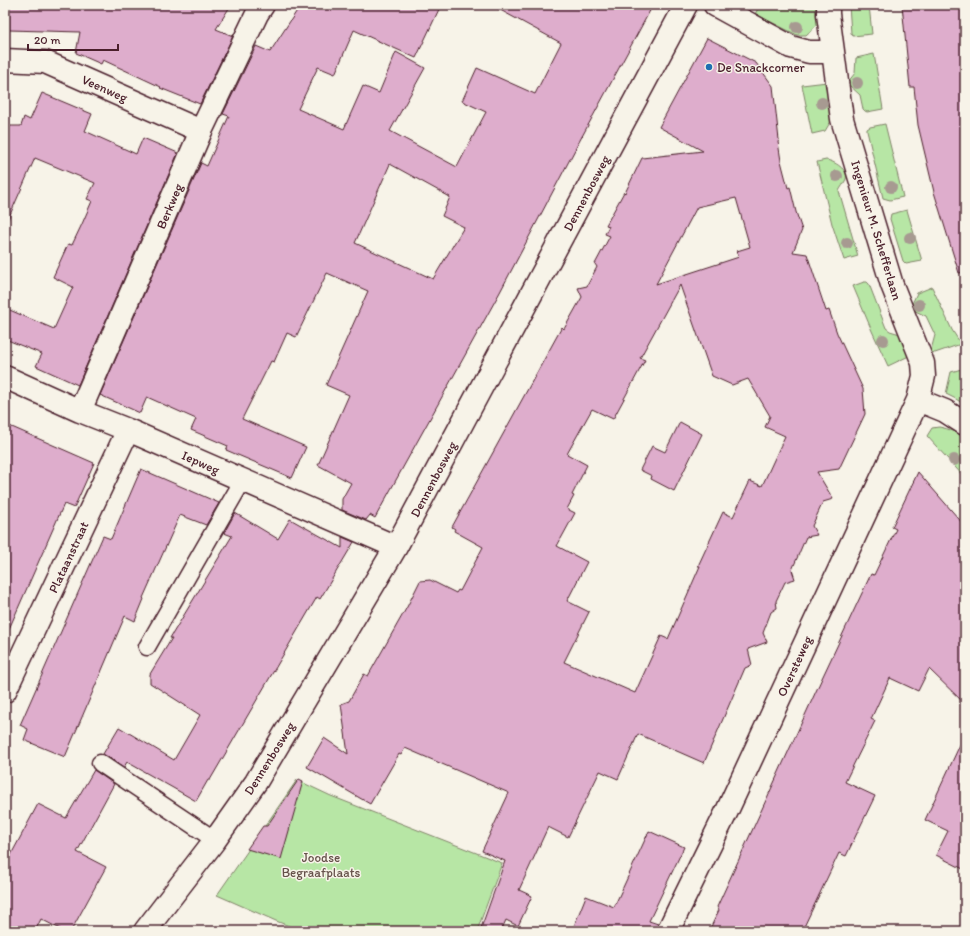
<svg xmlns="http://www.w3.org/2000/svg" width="970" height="936" font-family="Itim,sans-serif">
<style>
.green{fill:#b7e6a5;stroke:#808268}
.building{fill:#deadcc;stroke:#4a1f2b;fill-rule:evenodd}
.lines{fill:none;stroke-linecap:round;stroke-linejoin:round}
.lane-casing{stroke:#4a1f2b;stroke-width:19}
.street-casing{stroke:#4a1f2b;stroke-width:25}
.lane{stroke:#f7f3e8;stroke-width:16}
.street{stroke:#f7f3e8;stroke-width:22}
.tree{fill:#a79a91}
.poi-dot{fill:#1f6fb2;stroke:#f7f3e8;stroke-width:1.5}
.labels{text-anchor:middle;stroke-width:3;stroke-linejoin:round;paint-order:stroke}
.poi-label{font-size:13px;fill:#4a1f2b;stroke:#f7f3e8;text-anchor:start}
.street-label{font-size:13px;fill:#4a1f2b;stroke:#f7f3e8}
.park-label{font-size:13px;fill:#65514a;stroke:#f7f3e8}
</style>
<rect width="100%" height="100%" fill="#f7f3e8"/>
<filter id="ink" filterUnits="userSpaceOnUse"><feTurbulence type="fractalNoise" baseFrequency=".025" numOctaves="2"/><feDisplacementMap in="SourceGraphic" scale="8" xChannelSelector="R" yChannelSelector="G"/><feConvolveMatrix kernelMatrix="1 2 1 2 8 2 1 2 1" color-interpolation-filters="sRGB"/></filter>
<g filter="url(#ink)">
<!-- green -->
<path class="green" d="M760,5h59l-1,19 -12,11h-9l-42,-21z
M849,5h20l3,29 -19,2 -2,-3z
M874,54l9,55 -16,3 -2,-1 -2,-2 -3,-14 -12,-11v-2l7,-9 1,-15z
M827,82l7,34 -9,15 -13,3 -10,-49z
M885,124l18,73 -13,3 -7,-2 -16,-67v-2l3,-2z
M826,160c8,1 23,10 20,19 -2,5 -5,8 -7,12l19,65 -14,4 -12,-36 -15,-62z
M907,210l15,51 -16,3 -3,-3 -13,-42 1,-5z
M864,282h3l2,2 17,44 4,3 10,3 11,21 -23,11 -16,-35 -19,-45z
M932,287l20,43 9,14 -26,9 -4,-1v-2l4,-15 -9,-19 -15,-7v-3l6,-13z
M965,368v37l-9,-6 -10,-5 5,-22z
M939,427c11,2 18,5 26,12v39l-38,-42 5,-8z
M297,780l34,16 171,67 -25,68h-175l-26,-10 -59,-26z"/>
<!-- building -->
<path class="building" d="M9,5h222l-15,24 17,7 -33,68 -40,-16 1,-1 -58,-27 -2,4 -25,-11 4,-21 -71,-2z
M299,5h142l-25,53 -62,-28 -19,44 -17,-7 -20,42 46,20 19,-43 16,7 17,-41 29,16 -35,63 67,36 29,-55 -24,-11 15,-33 58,26 26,-51 -70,-38h162l-74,137 -79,150 -99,179 -26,47 -5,-3 -4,5 -24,-10v-11l9,-16 -33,-18 31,-70 -23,-10 42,-94 -41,-18 -31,64 -9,-4 -13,29 -3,-1 -29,58 64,28 -14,31 -66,-28 2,-4 -37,-16 5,-11 -49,-22 -7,16 -40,-18 101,-232 6,3 22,-50 -6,-2 33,-68 14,6 30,-46zM390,164l60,33 -8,19 22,11 -31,52 -78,-36z
M902,5h63v267l-6,1 -25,-81 -16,-67 -4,-38h-4z
M707,38l49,25 17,23 6,54 -1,2 3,19 7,27 2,-1 6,25 6,18 -9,22 14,2 19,57 3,-1 8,23 26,56 2,25 -26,55 -22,3 16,27 -10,3 -11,24 5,9 -11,2 -14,33 3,9 -10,3 -9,19 1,7 -6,4 -8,21 4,9 -19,7 4,16 -7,3 -41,95 -66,-29 -20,45 -18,-8 -32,66 -20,-10 -29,63 13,6 -14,30 -12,-6 -5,11h-21l25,-70 -23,-10 27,-58 -104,-45 -4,7 -2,-1 -29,50 -63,-37 17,-29 24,16 -7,-50 8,-3 15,-27 4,2 39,-69 13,-26 10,-1 26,13 2,-3 2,1 23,-44 -29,-16 1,-2 -3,-2 110,-200 2,2 18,-32 -4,-9 9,-2 10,-19 -2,-3 15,-28 -5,-2 4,-8 -3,-1 18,-33 1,1 17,-35 61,-7 -44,-24zM736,198l14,49 -13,4 2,6 -83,27 41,-77zM680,285l32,91 20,9 16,-6 22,37 -5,11 20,9 -23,50 -12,-5 -17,36 -10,-5 -25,54h2l-32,73 -7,-3 -26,57 -71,-31 25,-50 -22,-11 20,-39 -30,-16 18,-33 -8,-4 7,-13 -2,-1 15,-30 -20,-11 25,-45 21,10 32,-59 -5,-2z
M42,93l50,21 -7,17 51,23 7,-16 35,15 -100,232 -42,-19 6,-12 -37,-15v-31l49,21 19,-42 -20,-10 15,-33 4,1 10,-21 10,-23 -5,-2 8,-16 -60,-25 -30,68v-100h16l3,-9 6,3z
M680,422l22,12 -28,57 -23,-12 1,-3 -12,-6 12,-24 13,6z
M5,424l89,39 -20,45 -10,-4 -59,134z
M141,469l78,34 -13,22 -26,-10 -37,83 1,1 -9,22 -10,-5 -60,141 -41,-17 4,-11 -8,-4 83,-189 8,3z
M918,472l47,54v178l-36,-35 -11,22 -28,-13 -19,41 4,2 -30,61 30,14 -29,60 -7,-3 -37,78h-93l10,-21 -2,-3 106,-231 48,-102 3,1 22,-46 -4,-2z
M235,513l43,26 12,-20 52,29v-11l12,5 -34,57 -3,-2 -107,183h-2l-12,21 -69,-39 -3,5 -21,-13 16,-27 55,33 26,-45 -50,-32v-9l22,-36h-2l62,-102 -8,-3z
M965,734v136l-29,-15 12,-24 -23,-11z
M94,770l20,14 -37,68 29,15 -35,64h-7l-23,-12 -6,12h-30v-65l33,-62 28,14z
M299,779l4,2 -22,78 -34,-10 16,-23h4z
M649,831l35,16 -35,74 9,3 -2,7h-84l14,-35 28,11z"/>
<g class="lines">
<!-- lane casing -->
<g class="lane-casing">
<path id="lane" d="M147,647l96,-167
M100,763l115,77"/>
</g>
<!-- street casing -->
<g class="street-casing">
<path id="street" d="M715,5l76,42 18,5h24
M5,60l40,2 156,69
M5,377l75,34 48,19 268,117
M918,400l27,11 20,13
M80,411l121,-280 56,-117 6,-9
M5,691l123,-261
M145,931l70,-91 41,-58 140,-235 290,-542
M668,931l59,-120 191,-411 6,-24 -1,-13 -31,-78 -50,-166 -14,-105v-9"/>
</g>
<!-- lane -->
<use href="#lane" class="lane"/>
<!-- street -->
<use href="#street" class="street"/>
</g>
<!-- trees -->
<g class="tree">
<circle cx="797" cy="27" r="6"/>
<circle cx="857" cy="83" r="6"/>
<circle cx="822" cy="103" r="6"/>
<circle cx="837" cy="176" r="6"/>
<circle cx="891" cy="187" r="6"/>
<circle cx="910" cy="238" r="6"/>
<circle cx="847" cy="243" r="6"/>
<circle cx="919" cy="305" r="6"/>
<circle cx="883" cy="340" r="6"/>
<circle cx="954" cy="460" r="6"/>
</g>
</g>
<!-- markers -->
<circle class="poi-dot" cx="709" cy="67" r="4"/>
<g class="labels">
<!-- poi labels -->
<g class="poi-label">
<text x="717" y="72">De Snackcorner</text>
</g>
<!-- street labels -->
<g class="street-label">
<text transform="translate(105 88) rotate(24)" y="5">Veenweg</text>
<text transform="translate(586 193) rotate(-62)" y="5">Dennenbosweg</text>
<text transform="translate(169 206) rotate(-67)" y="5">Berkweg</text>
<text transform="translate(877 230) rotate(73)" y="5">Ingenieur M. Schefferlaan</text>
<text transform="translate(201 462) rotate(24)" y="5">Iepweg</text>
<text transform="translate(433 479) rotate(-62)" y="5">Dennenbosweg</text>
<text transform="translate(68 557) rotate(-65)" y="5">Plataanstraat</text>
<text transform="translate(794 666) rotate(-65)" y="5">Oversteweg</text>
<text transform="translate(269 758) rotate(-58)" y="5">Dennenbosweg</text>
</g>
<!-- park labels -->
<g class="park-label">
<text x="321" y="862">Joodse<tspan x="321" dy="15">Begraafplaats</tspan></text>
</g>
</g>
<!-- margin -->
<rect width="970" height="936" fill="none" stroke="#f7f3e8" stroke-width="20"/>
<rect x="10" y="10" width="950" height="916" fill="none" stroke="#4a1f2b" stroke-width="1.5" filter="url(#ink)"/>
<!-- scale -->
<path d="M28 44v6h90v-6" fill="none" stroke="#4a1f2b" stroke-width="2"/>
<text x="34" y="44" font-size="12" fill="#4a1f2b" stroke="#f7f3e8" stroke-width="3" paint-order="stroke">20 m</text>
</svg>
